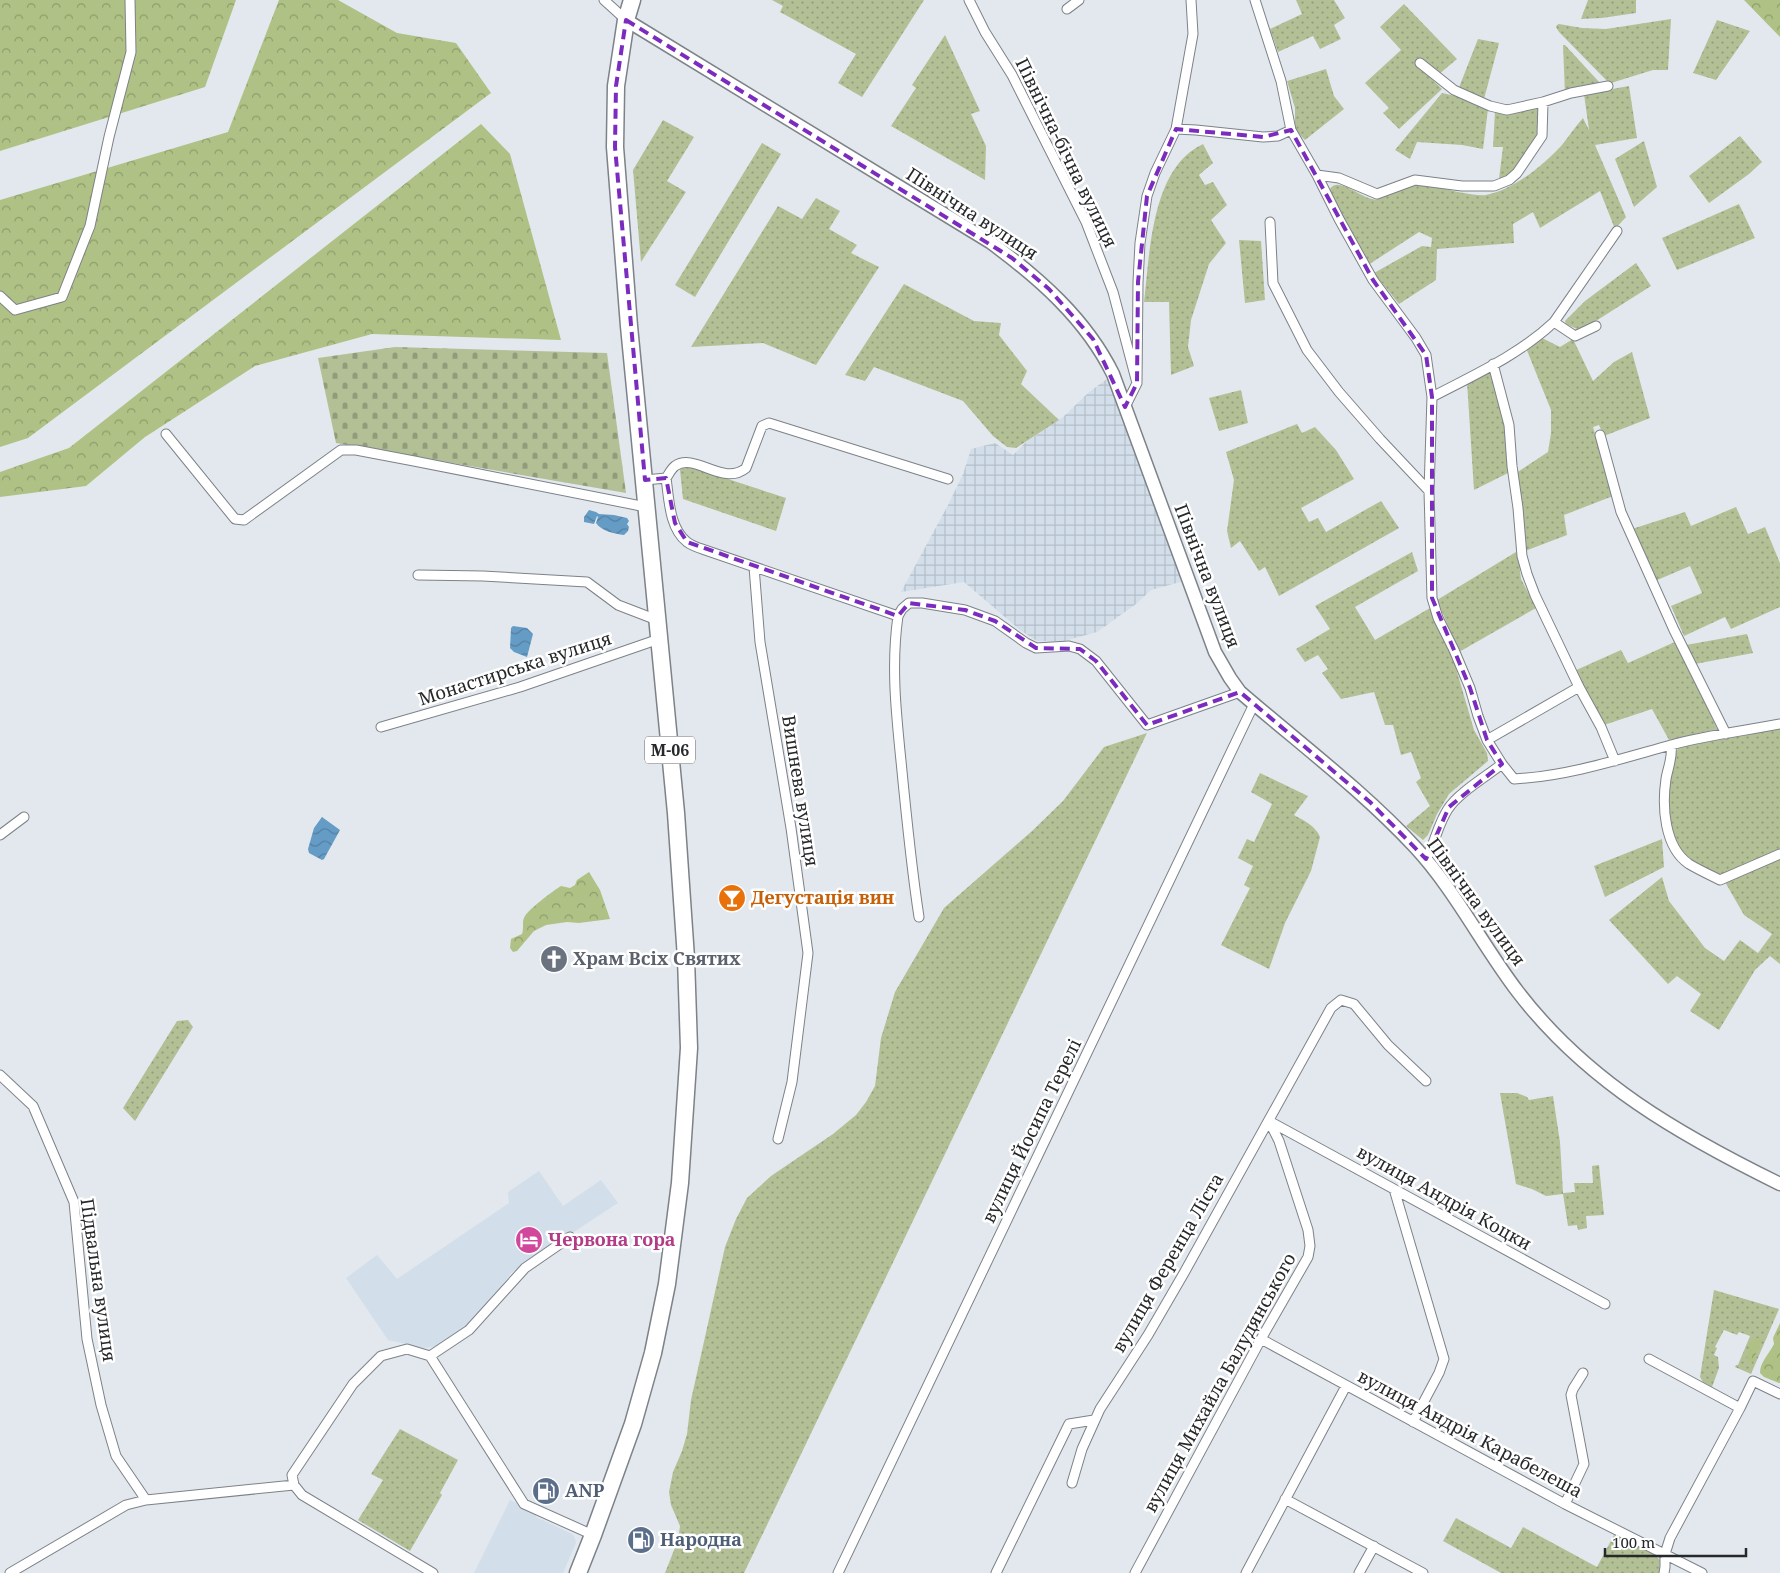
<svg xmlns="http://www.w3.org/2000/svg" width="1780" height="1573" font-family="'Noto Serif',serif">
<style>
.built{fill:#d2deea}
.industrial{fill:url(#industrial-grid)}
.grass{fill:url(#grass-dots)}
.forest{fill:url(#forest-crowns)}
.cemetery{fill:url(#cemetery-stones)}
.water{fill:url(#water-waves)}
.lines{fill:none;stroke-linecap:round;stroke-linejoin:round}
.street-casing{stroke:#7d8288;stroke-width:11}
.secondary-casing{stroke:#7d8288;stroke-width:15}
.highway-casing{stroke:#7d8288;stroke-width:19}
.street{stroke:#fff;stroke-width:9}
.secondary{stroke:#fff;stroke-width:12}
.highway{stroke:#fff;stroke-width:16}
.marked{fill:none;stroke:#7b2cbf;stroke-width:4;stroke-dasharray:10 6;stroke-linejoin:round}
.labels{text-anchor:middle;stroke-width:5;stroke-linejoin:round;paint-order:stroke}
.shield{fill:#fff;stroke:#67686a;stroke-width:1}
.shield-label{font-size:16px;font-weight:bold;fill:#26282a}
.street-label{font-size:18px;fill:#26282a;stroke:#fff}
.food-label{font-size:18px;font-weight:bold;fill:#c56008;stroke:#fff;text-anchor:start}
.worship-label{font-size:18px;font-weight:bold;fill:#5b616d;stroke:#fff;text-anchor:start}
.hotel-label{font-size:18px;font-weight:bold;fill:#b23c85;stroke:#fff;text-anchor:start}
.service-label{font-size:18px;font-weight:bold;fill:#4e5e75;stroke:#fff;text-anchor:start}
</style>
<defs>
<pattern id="industrial-grid" width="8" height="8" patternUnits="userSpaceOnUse" patternTransform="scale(1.25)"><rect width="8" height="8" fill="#d2deea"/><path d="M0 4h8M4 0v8" fill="none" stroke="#b4bec9"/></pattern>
<pattern id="grass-dots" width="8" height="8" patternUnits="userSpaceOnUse" patternTransform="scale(1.25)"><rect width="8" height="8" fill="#b3c096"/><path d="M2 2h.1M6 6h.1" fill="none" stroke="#919c7b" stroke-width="1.8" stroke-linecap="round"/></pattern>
<pattern id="forest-crowns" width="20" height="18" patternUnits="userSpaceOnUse" patternTransform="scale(1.25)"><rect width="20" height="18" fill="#afc184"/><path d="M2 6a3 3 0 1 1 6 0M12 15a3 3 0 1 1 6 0" fill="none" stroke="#8e9d6c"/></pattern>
<pattern id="cemetery-stones" width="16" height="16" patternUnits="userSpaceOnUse" patternTransform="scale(1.25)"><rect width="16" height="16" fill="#b3c096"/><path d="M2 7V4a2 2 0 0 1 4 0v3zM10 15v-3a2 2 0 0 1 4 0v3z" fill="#919c7b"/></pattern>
<pattern id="water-waves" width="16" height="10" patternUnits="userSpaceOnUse" patternTransform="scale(1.25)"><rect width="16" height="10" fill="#659cc6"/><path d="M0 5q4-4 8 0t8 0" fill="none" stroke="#537fa1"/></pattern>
</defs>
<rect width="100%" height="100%" fill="#e2e8ee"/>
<!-- built -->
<path class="built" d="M539,1171l24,35 38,-26 17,23 -107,70 -20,28 -25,27 -28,18 -14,2 -36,-8 -42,-62 31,-23 20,24 112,-76 -1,-11z
M510,1500l27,12 -1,5 36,17 3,4 1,5 -13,30h-89z"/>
<!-- industrial -->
<path class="industrial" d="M1108,378l76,203 -33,9 -15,14 -39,28 -33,9h-27l-17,-11 -56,-48 -63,10 47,-87 15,-31 8,-25 24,-6 18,12 13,-13 37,-25 25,-24z"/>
<!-- grass -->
<path class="grass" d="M772,0h152l-62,97 -24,-14 18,-29 -76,-42 3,-6z
M1296,0h38l11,18 -11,7 7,14 -21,10 -7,-13 -35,16 -8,-23 32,-15z
M1588,0h48v13l-34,5 -21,1z
M1404,4l53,55 -19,16 -19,-16 -4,4 27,26 -43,40 -16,-16 6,-5 -24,-25 36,-33 -21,-23z
M1671,19l-3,51h-15l-42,13 -3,-1 -49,-50 -3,-5 1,-2 2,-1 23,4 24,1z
M1717,20l33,11 -34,49 -23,-7z
M945,35l35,76 -9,3 15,32 -1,34 -94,-54 25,-38 -4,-3z
M1478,39l21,4 -15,56 -26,-9z
M1563,45h2l35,38 -35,11z
M1326,69l8,27 10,13 -39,31 -10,-10v-22l-8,-27z
M1629,86l8,52 -42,7 31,72 -11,12 -15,-38 -60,37 -7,-16 -20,12 1,19 -77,6 -1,31 -37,24 -25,-31 48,-27 9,1 1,-9 -13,-6 -51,33 -37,-70 -1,-6c9,-15 35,14 48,10 12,-3 22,-13 34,-16 5,-2 43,9 52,10 6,1 16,3 22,2 27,-5 58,-30 76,-50 7,-9 13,-18 21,-27l6,12 -5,-36z
M1442,93l18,4 28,12 -5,40 -21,-4 -45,-3 -7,17 -15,-9z
M1541,105l-2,30 -22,35 -14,9h-4l4,-32h-10l2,-36z
M663,120l31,17 -27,44 19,11 -45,70 -8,-92z
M1740,136l22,26 -13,12 -40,29 -20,-27z
M1644,141l13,46 -23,20 -19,-48z
M762,143l19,11 -86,143 -20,-12z
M1203,144l10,19 -14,12 6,10 8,-3 14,23 -16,15 15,23 -17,21 -18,56 -3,27 6,19 -23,9 -2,-73h-25c6,-49 7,-134 59,-158z
M816,198l24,13 -11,18 28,16 -6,8 28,14 -63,98 -53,-22 -72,4 87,-141 24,13z
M1739,204l16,34 -78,32 -15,-32z
M1239,240l22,1 4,59 -20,3z
M1636,263l15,23 -63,40 -11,3 -11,-5 -1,-3 20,-20z
M904,284l70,37 27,2 -2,12 28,36 -6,13 38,36 -43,28 -9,-1 -14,-11 -30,-35 -89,-34 -9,14 -20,-6z
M1540,337l20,10 13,-8 20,42 21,-19 18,-10 18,66 -46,18 -5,-11 -6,2 20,69 -49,19 3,20 -42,16 -9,-78 32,-21 3,-19v-23l-25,-62z
M1489,371l3,1 11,40 7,60 -36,18 -7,-108z
M1241,390l7,33 -29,8 -10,-33z
M1297,424l5,9 13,-6 21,23 18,29 -53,29 8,14 9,-4 8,14 55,-31 18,27 -120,68 -14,-29 -6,4 -19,-30 -9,7 -4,-17 7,-51 -8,-28z
M688,466l98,32 -10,33 -93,-32 -3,-29 1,-3z
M1736,507l12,27 17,-7 15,36v44l-49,22 -6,-12 -41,19 -13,-30 31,-13 -12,-27 -35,15 -23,-52 53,-17 6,14z
M1412,552l6,19 -63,36 20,33 55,-32 23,50 21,72 13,23 1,8 -39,33 -12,20 -9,21 -5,5 -17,-14 24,-20 -14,-24 5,-4 -10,-26 -10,3 -8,-30h-8l-11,-33 -33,7 -19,-26 6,-4 -10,-14 -13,7 -9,-13 34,-20 -15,-23z
M1516,552l3,10 2,17 15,29 -77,44 -22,-52z
M1747,634l6,19 -58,11 -9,-19z
M1677,641l40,88 -48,11 -17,-31 -48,16 -30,-54 47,-21 7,13z
M1780,728v122l-60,25c-10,-5 -24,-9 -32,-16 -27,-25 -22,-79 -10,-111l4,-2z
M1147,733l-403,840h-79l13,-33 2,-14 -9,-21 -2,-13 4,-20 9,-21 5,-17 4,-34 34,-153 11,-28 11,-21 24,-22 62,-42 23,-19 10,-13 9,-16 6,-48 14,-46 49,-84 88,-77 31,-30 41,-54z
M1260,773l48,23 -14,19c9,5 22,11 26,22l-9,34 -26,52 -16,46 -48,-24 29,-57 -6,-3 9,-19 -15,-8 9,-19 7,3 18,-38 -21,-12z
M1662,839l2,28 -59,30 -11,-31z
M1780,858v106l-10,-8 -15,14 -36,60 -29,-19 11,-17 -24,-18 -9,8 -59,-64 53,-43 7,24 36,47 19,13 16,-21 18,13 14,-19 -28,-19 -19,-33z
M188,1020l5,7 -58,94 -12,-13 54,-87z
M1500,1093h17l10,4 2,3 24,-4 7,46 3,51 12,-1 -1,-9h19l-1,-17 7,-1 5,50 -18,1 1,12 -9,2 -1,-5 -9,1 -5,-32 -17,2 -14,-7 -16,-5z
M1714,1290l65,19 -28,65 -16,-7 1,-2h2l12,-29 -11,-4 -2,3 -13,-5 -9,17 2,1 -3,7 4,2 1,11 -7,19 -9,-5 -3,-5z
M400,1429l58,31 -18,33 2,2 -32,56 -52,-31 25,-40 -12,-6z
M1456,1518l55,30 12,-21 74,40 17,-32 39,19 7,6 -1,13h-158l-58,-32z"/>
<!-- forest -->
<path class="forest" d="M0,0h236l-31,87 -205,64z
M279,0h59l59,33 59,10 35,50 -463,345 -28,9v-247l228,-68z
M1744,0h36v37z
M481,124l29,30 51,186 -189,-6 -117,32 -110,71 -59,49 -86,11v-25l69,-24z
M589,872l11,18 10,29 -31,4 -12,-1 -21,3 -12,6 -17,20 -4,1 -3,-4 1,-9 11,-5c2,-6 0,-12 2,-16 3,-8 29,-27 37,-32l9,2 5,-3 2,-5z
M1780,1323v60h-1l-15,-6 -4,-4c0,-11 9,-19 14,-29l-1,-6z
M1758,1338l4,2 -10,23 -4,-1 -1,-3 3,-17z"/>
<!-- cemetery -->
<path class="cemetery" d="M395,347l212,6 19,140 -290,-50 -18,-85z"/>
<!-- water -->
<path class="water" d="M589,510l7,2 3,2 15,1 13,3 2,3 -2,3 2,3 -1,4 -4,4c-9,-1 -23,-4 -28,-12l2,-6 -1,-1 -3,8 -10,-2v-5z
M513,626l14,2 6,6 -6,23 -13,-5 -4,-4 1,-20z
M322,817l18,13 -16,29 -2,1 -13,-7 -1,-4 6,-21z"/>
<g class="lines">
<!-- street casing -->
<g class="street-casing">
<path id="street" d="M604,0l22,20
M969,0l16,32 27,43 74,147 27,70 24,91
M1255,0l26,81 10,49
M1067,9l12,-9
M1420,63l34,27 36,16 17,4 36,-8 28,-9 37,-7
M1176,129l20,1 67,7 15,-1 13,-6 26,45
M1270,222l3,61 34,67 32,42 41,47 49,52
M0,296l15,14 47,-13 28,-71 19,-89 22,-85 -1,-52
M1554,322l21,14 21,-10
M1493,364l16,61 3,41 6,42 4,48 5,18 8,21 44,92 22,40 14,34
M1432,397l-6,-42 -10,-17 -43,-58 -34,-61 -22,-44 22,3 38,16 38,-14 47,6h32l15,-6 8,-7 25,-37 1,-34
M1125,407l12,-24 1,-101 2,-39 7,-47 8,-23 21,-44 17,-95 -2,-34
M166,434l69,85 9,1 97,-70h15l58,11 232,46
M1600,435l21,77 53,118 52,104
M666,478c3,20 3,50 21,64 5,4 12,6 18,8l193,66c-7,49 -2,96 3,145 5,52 10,104 18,156
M645,480l21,-2c3,-4 5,-9 9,-12 20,-14 48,21 71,2l16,-42 7,-3 179,56
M754,567l6,75 31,186 17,125 -16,129 -14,57
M418,575l65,1 104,6 31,23 39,15
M898,616l4,-7 7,-6h13l43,7 30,11 31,22 10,5 33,-2 11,3 16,12 51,64 93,-33
M381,727l139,-40 139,-48
M1487,740l92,-53
M1671,745c2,12 -3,22 -5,34 -4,27 -2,68 23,85 10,6 21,11 31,16l60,-26
M1502,764l12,15c54,-3 106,-20 157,-34 36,-10 73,-14 109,-21
M0,835l24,-18
M1426,859c9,-16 12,-35 22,-50 10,-16 39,-33 54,-45l-15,-24 -9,-24 -8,-28 -16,-38 -16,-32 -6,-20 -3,-107 3,-94c42,-22 87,-42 122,-75l63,-91
M0,1075l33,31 41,96 13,137 14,66 15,51 30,44
M1269,1121l336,183
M1394,1189l50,170 -5,14 -26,49
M1261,1339l304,165 137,69
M430,1356l94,148 69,31
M1649,1359l91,49
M1072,1483l10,-34 18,-40 48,-74 36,-62 147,-265 10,-8 13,4 34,41 38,36
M294,1485l8,10 131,78
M1285,1499l138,74
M1565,1504l19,-40 -13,-69 2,-6 10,-16
M10,1573l116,-68 20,-5 148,-15 -2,-10 61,-91 28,-28 26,-7 23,7 39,-26 56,-62 45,-31
M838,1573l416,-869
M996,1573l73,-149 25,-4
M1135,1573l126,-234 47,-82 2,-11 -2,-16 -29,-89 -10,-20
M1246,1573l100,-187
M1359,1573l15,-27
M1664,1573l1,-6v-13l5,-16 70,-130 13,-27 27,13"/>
</g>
<!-- secondary casing -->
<g class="secondary-casing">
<path id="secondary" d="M626,20l364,222c49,36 96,77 123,132l102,278 15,26 10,14c59,51 122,98 175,155 40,43 67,98 103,145 69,90 162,143 262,192"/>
</g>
<!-- highway casing -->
<g class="highway-casing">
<path id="highway" d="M578,1573l15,-38 40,-111 20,-71 14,-69 13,-101 9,-135 -3,-90 -10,-145 -47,-487 -14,-179 1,-61 10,-66 6,-20"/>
</g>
<!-- street -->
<use href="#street" class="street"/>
<!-- secondary -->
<use href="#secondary" class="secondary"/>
<!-- highway -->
<use href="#highway" class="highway"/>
</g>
<!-- marked area -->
<path class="marked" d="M626,20l386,238 37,31 44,50 32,68 12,-24 1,-101 9,-86 29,-67 87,8 28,-7 82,150 53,75 6,42v201l38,90 17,52 15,24 -53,43 -23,52 -56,-57 -130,-110 -93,33 -51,-64 -16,-12 -44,-1 -41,-27 -30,-11 -56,-7 -11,13 -211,-74 -12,-19 -9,-45 -21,2 -30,-333 1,-61z"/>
<!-- icons -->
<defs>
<g id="bar-disc" transform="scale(1.4375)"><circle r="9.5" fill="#e8710a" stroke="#fff"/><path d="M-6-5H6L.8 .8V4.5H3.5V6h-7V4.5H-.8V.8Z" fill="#fff"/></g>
<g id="church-disc" transform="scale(1.4375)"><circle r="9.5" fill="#6b7280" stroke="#fff"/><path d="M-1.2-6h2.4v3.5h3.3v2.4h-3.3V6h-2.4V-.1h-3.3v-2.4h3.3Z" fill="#fff"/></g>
<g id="hotel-disc" transform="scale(1.4375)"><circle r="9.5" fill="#d1479c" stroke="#fff"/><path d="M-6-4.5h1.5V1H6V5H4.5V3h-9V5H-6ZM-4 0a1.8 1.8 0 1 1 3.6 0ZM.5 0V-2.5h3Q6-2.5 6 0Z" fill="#fff"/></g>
<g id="fuel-disc" transform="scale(1.4375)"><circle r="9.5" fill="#5c6f8a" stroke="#fff"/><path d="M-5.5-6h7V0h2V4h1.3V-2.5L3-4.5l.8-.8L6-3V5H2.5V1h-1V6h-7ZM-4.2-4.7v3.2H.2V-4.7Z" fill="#fff"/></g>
</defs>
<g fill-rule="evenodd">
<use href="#bar-disc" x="732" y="898"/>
<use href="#church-disc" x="554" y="959"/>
<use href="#hotel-disc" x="529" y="1240"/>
<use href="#fuel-disc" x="546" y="1491"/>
<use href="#fuel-disc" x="641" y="1540"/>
</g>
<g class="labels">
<!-- shield labels -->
<rect class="shield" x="645" y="736.5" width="50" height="27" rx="4"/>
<g class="shield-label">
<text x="670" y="756">М-06</text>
</g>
<!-- street labels -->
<g class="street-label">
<text transform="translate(1066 153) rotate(64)" y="6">Північна-бічна вулиця</text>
<text transform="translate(972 214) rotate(33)" y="6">Північна вулиця</text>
<text transform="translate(1207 576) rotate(69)" y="6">Північна вулиця</text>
<text transform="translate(515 669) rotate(-18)" y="6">Монастирська вулиця</text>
<text transform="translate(800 791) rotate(81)" y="6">Вишнева вулиця</text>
<text transform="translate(1476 902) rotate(54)" y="6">Північна вулиця</text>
<text transform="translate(1032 1131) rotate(-64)" y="6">вулиця Йосипа Терелі</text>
<text transform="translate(1444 1198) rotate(29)" y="6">вулиця Андрія Коцки</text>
<text transform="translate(1168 1263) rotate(-60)" y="6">вулиця Ференца Ліста</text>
<text transform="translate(98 1280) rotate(82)" y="6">Підвальна вулиця</text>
<text transform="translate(1220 1383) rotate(-61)" y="6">вулиця Михайла Балудянського</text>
<text transform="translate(1470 1434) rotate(28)" y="6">вулиця Андрія Карабелеша</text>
</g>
<!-- food labels -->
<g class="food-label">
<text x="751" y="904">Дегустація вин</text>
</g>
<!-- worship labels -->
<g class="worship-label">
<text x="573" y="965">Храм Всіх Святих</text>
</g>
<!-- hotel labels -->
<g class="hotel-label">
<text x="548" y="1246">Червона гора</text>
</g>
<!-- service labels -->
<g class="service-label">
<text x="565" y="1497">ANP</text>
<text x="660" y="1546">Народна</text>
</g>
</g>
<!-- scale -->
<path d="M1605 1548v8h141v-8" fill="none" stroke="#26282a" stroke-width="2.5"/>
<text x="1612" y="1548" font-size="15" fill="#26282a" stroke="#ffffff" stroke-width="4" paint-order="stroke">100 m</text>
</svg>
